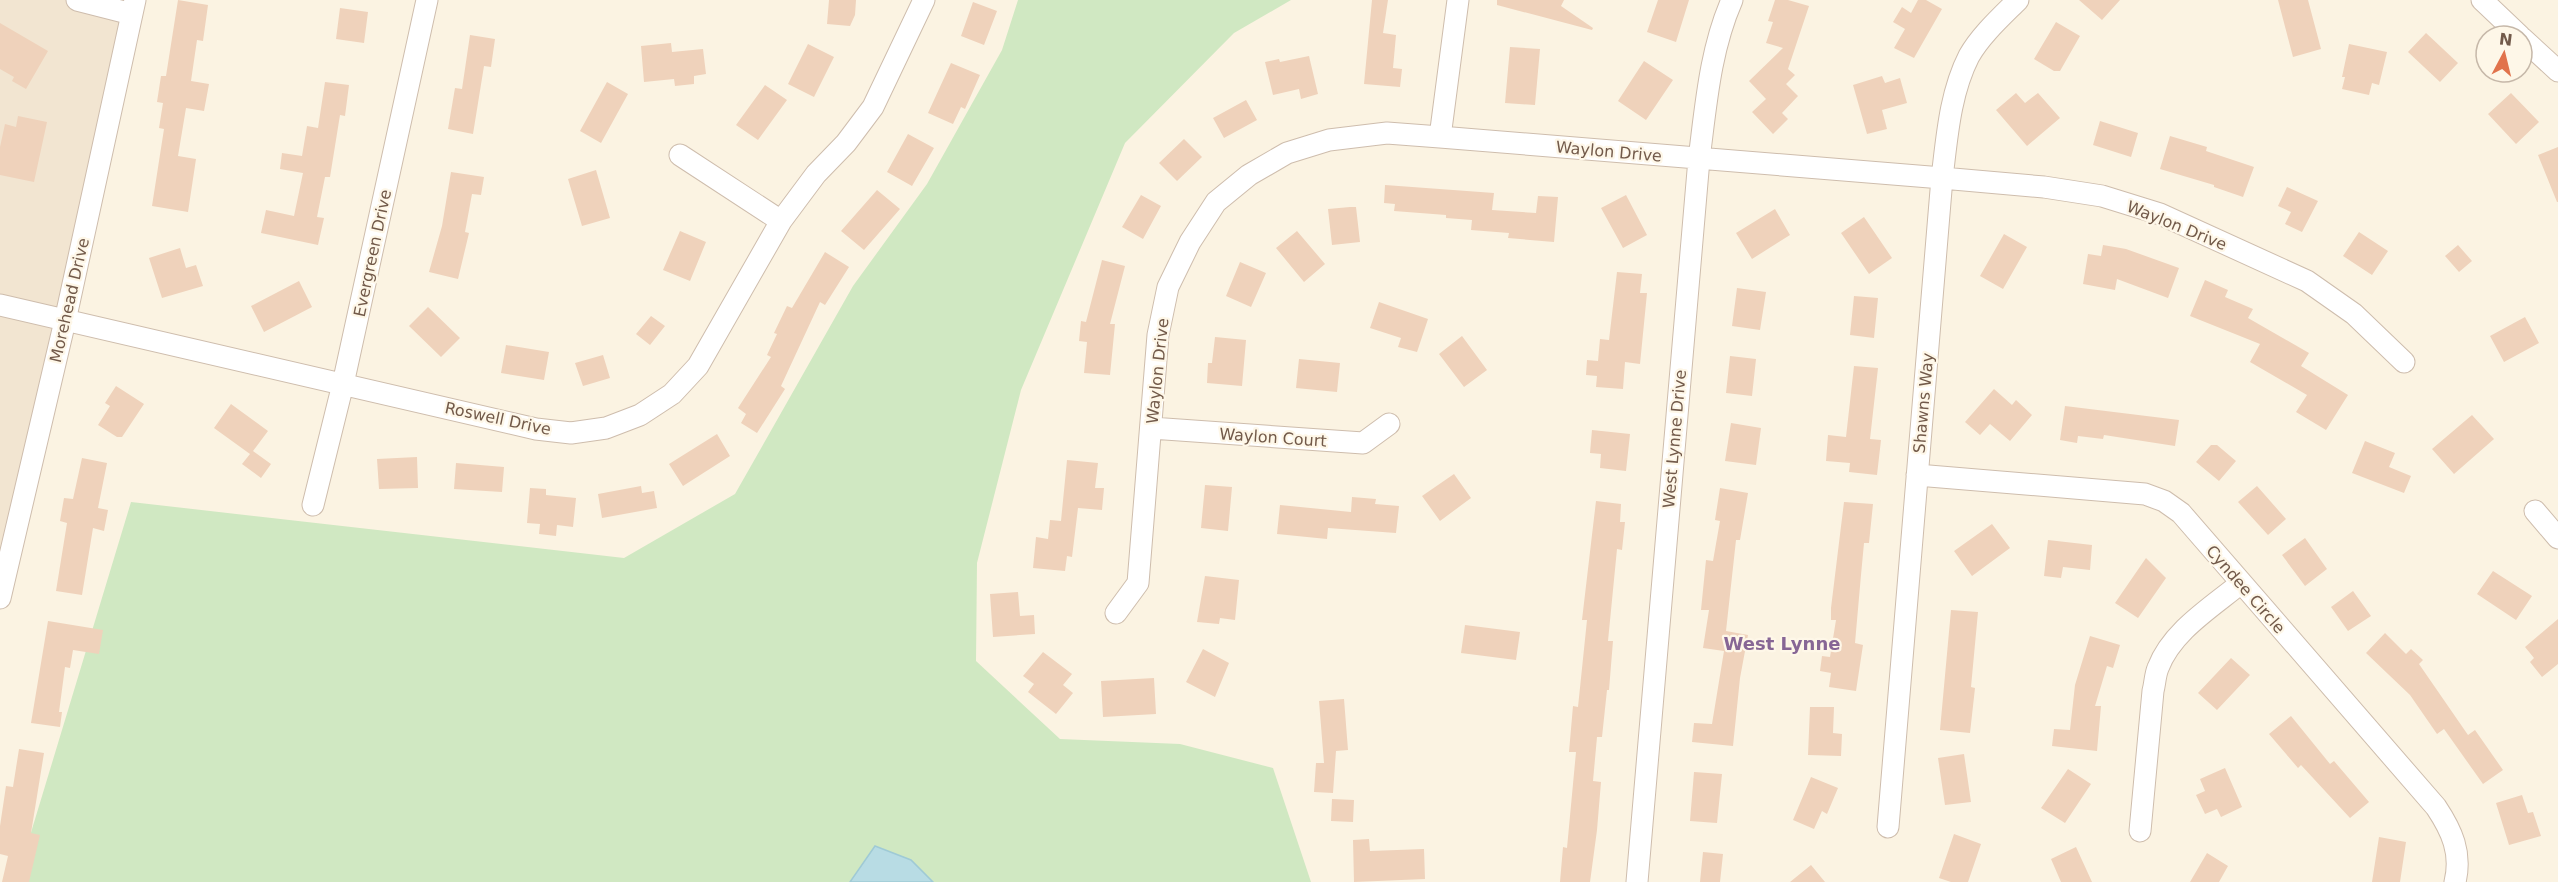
<svg xmlns="http://www.w3.org/2000/svg" width="2558" height="882" font-family="'DejaVu Sans',sans-serif">
<style>
.residential{fill:#f2e5d1}
.green{fill:#d0e8c2}
.water{fill:#b8dce4;stroke:#9fcad5;stroke-width:1.5}
.building{fill:#efd2bb}
.lines{fill:none;stroke-linecap:round;stroke-linejoin:round}
.street-casing{stroke:#cebdad;stroke-width:23}
.street{stroke:#fff;stroke-width:21}
.labels{text-anchor:middle;stroke-width:4.5;stroke-linejoin:round;paint-order:stroke}
.street-label{font-size:16px;fill:#725a4a;stroke:#fef7e8}
.neighbourhood-label{font-size:18px;font-weight:bold;fill:#876695;stroke:#fef7e8}
</style>
<rect width="100%" height="100%" fill="#fbf3e2"/>
<!-- residential -->
<path class="residential" d="M0,0h84l48,22 -132,531z"/>
<!-- green -->
<path class="green" d="M1018,0h273l-57,33 -109,110 -104,247 -44,173 -1,98 84,78 120,5 93,24 38,114h-1295l115,-380 493,56 111,-64 118,-208 74,-102 75,-134z"/>
<!-- water -->
<path class="water" d="M875,846l36,14 22,22h-83z"/>
<!-- building -->
<path class="building" d="M178,0l30,5 -5,36 -6,-1 -6,41 18,3 -5,27 -18,-3 -8,48 18,3 -8,53 -36,-6 12,-77 -5,-1 4,-25 -6,-1 4,-26h5z
M829,0h27l-1,15 -5,11 -23,-2z
M1372,0h16l-5,33 13,2 -3,33 9,1 -2,18 -36,-3z
M1497,0h67l-3,6 32,22 -1,2 -95,-25z
M1658,0h31l-13,42 -29,-10z
M1775,0h13l21,6 -21,63 7,6 -9,9 12,12 -16,17 6,6 -15,15 -21,-22 14,-13 -17,-18 34,-33 -17,-5 7,-21 -5,-1z
M1918,0h8l16,9 -28,49 -20,-10 11,-19 -12,-7 9,-15 9,6z
M2079,0h41l-18,20z
M2278,0h30l13,49 -28,8z
M973,2l24,9 -13,34 -23,-9z
M340,8l28,4 -4,31 -28,-4z
M2056,22l24,14 -20,35h-6l-20,-12z
M0,23l48,28 -22,38 -14,-8 2,-4 -14,-8z
M2426,33l32,30 -18,19 -32,-30z
M470,35l25,4 -4,28 -7,-1 -11,68 -25,-5 7,-41 7,1z
M671,43l1,9 31,-3 3,25 -12,2v8l-19,2 -1,-7 -30,3 -3,-36z
M808,44l26,13 -20,40 -26,-13z
M2349,44l38,8 -8,33 -7,-2 -3,12 -27,-6 3,-12h-3z
M1510,47l30,2 -5,56 -30,-2z
M1309,56l9,38 -17,5 -2,-10 -26,6 -8,-33 14,-3 1,3z
M1644,61l29,19 -27,40 -28,-19z
M951,63l29,12 -15,34 -4,-2 -8,17 -25,-11z
M1882,76l3,7 15,-5 7,25 -25,7 5,19 -20,5 -14,-49z
M325,82l24,3 -4,31 -5,-1 -10,62h-5l-8,40 7,1 -6,27 -57,-12 5,-23 28,6 9,-43 -23,-4 2,-16 20,3 5,-30 11,2z
M607,82l21,12 -27,49 -21,-12z
M765,85l22,15 -29,40 -22,-15z
M2016,93l9,10 13,-10 22,25 -33,28 -31,-36z
M2511,93l28,29 -23,22 -28,-30z
M1246,100l11,20 -33,18 -11,-20z
M18,116l29,6 -13,60 -34,-7v-28l5,-23 11,3z
M2100,121l38,12 -7,24 -38,-12z
M908,134l26,14 -22,38 -25,-14z
M2170,136l37,11 -1,4 48,16 -11,30 -29,-10v-2l-54,-16z
M1184,139l18,18 -25,24 -18,-18z
M2558,147v55h-1l-19,-47z
M596,170l14,48 -28,8 -14,-47z
M451,172l33,5 -3,18 -9,-1 -7,38 4,1 -11,46 -29,-7 13,-46z
M1385,185l109,8 -2,17 44,3 2,-17 20,1 -4,45 -46,-4 1,-5 -38,-3 1,-10 -26,-2v-3l-52,-4 1,-7 -11,-1z
M2287,187l31,14 -16,31 -17,-8 6,-12 -13,-6z
M877,190l23,19 -36,41 -23,-19z
M1141,195l20,11 -18,33 -21,-12z
M1626,195l21,40 -24,13 -22,-40z
M1350,207h6l4,35 -28,3 -4,-36z
M1775,209l15,26 -38,24 -16,-26z
M1864,217l28,41 -23,16 -28,-41z
M680,231l26,11 -16,39 -27,-11z
M1297,231l28,33 -21,18 -28,-34z
M2359,232l29,19 -16,24 -29,-19z
M2004,234l23,13 -24,42 -23,-13z
M2103,245l23,4 53,19 -11,30 -51,-19 -2,11 -32,-6 5,-30 13,2z
M2458,245l14,16 -13,11 -14,-16z
M180,248l6,20 10,-3 7,21 -41,12 -13,-40z
M825,252l24,15 -24,38 -5,-3 -39,84 4,3 -28,44 -16,-10 5,-9 -8,-6 33,-51 -4,-2 10,-21 -3,-1 13,-27 5,2z
M1102,260l23,6 -15,58h5l-5,51 -26,-2 3,-31 -8,-1 2,-20 5,1z
M1240,262l26,11 -15,34 -25,-11z
M1617,272l25,2 -2,19h7l-7,71 -15,-2 -2,27 -27,-2 1,-11 -11,-1 1,-15 11,1 2,-22 9,1z
M2205,280l23,10 -3,7 28,12 -5,9 61,35 -8,13 47,29 -22,35 -30,-18 11,-17 -57,-33 10,-18 -70,-28z
M299,281l13,26 -48,25 -13,-26z
M1737,288l29,4 -6,38 -28,-4z
M1854,296l24,2 -4,40 -24,-3z
M1379,302l49,17 -11,33 -19,-5 3,-9 -31,-10z
M428,307l32,31 -19,19 -32,-31z
M651,316l14,10 -15,19 -14,-11z
M2525,317l14,26 -35,19 -14,-26z
M1462,336l25,34 -23,17 -25,-33z
M1215,337l31,3 -4,46 -35,-3 1,-20h4z
M506,345l43,7 -5,28 -43,-7z
M603,355l7,23 -27,8 -8,-23z
M1730,356l26,3 -4,37 -26,-3z
M1299,359l41,4 -3,29 -41,-4z
M1854,366l24,2 -8,71 11,1 -4,35 -28,-3 1,-9 -24,-2 2,-26 18,2z
M116,386l28,18 -22,33h-5l-19,-12 12,-19 -5,-3z
M1994,389l18,16 4,-5 16,15 -22,26 -20,-17 -10,11 -15,-13z
M231,404l37,27 -15,20 18,13 -10,14 -19,-14 8,-10 -36,-26z
M2065,406l114,14 -4,26 -71,-11 -1,4 -25,-3 -1,7 -17,-3z
M2472,415l22,24 -40,35 -22,-25z
M1731,423l30,5 -5,37 -31,-4z
M1592,430l38,4 -4,37 -26,-3 1,-14 -11,-1z
M717,434l13,22 -47,30 -14,-22z
M2365,441l30,12 -6,14 22,9 -7,17 -52,-20z
M2211,445h6l19,16 -17,20 -23,-19z
M417,457l1,31 -39,1 -2,-30z
M82,458l25,5 -9,45 10,2 -4,21 -11,-3 -11,67 -26,-4 11,-68 -7,-2 4,-23 9,1z
M1067,460l31,3 -3,25h9l-2,22 -24,-2 -6,49 -5,-1 -2,15 -32,-3 3,-31 12,2 2,-19 11,1z
M456,463l48,4 -2,25 -48,-3z
M1454,474l17,24 -31,23 -18,-25z
M1205,485l27,2 -4,44 -27,-3z
M641,486l1,7 12,-2 3,17 -55,10 -4,-24z
M2257,486l29,33 -18,16 -30,-33z
M530,488l16,1v6l30,3 -3,29 -16,-2 -1,11 -17,-2 1,-10 -13,-1z
M1720,488l28,5 -8,47h-4l-10,91 22,4 -8,43 -7,68 -41,-4 2,-19 18,1 12,-73 -21,-3 6,-38h-8l5,-50 7,1 7,-40 -5,-1z
M1352,497l24,2 -1,5 24,2 -3,27 -68,-5 -1,11 -50,-5 3,-29 71,7z
M1596,501l25,3 -1,18h5l-3,28 -5,-1 -9,92h5l-4,49h-2l-5,47h-5l-4,44 8,1 -4,48 -7,52h-30l3,-35 4,1 9,-96h-7l4,-46 5,1 9,-87h-5z
M1844,502l29,2 -4,39h-5l-3,32 -6,68 8,2 -7,46 -27,-4 2,-14 -11,-2 2,-15 8,1 6,-37h-5v-12z
M1992,524l18,24 -38,28 -18,-25z
M2305,538l22,31 -22,17 -23,-31z
M2048,540l44,5 -2,25 -27,-3 -2,11 -17,-2z
M2146,558l20,20 -28,40 -23,-15z
M2493,571l39,25 -16,24 -39,-26z
M1205,576l34,4 -4,40 -15,-2 -1,6 -22,-2z
M2353,591l18,25 -23,15 -17,-24z
M1018,592l2,24 14,-1 1,19 -42,3 -3,-43z
M1951,610l27,2 -7,75 4,1 -5,45 -30,-3z
M2558,619v45l-16,13 -12,-15 4,-4 -9,-11z
M48,621l55,9 -4,24 -26,-4 -3,18 -5,-1 -6,45h3l-2,15 -29,-4z
M1465,625l55,7 -4,28 -55,-7z
M2385,633l21,21 5,-5 12,11 -4,4 49,71 7,-5 28,40 -20,14 -39,-55 -7,5 -27,-39 -44,-42z
M2090,636l30,9 -7,23 -6,-2 -12,40h6l-4,45 -45,-5 2,-17 16,1 5,-45z
M1203,649l26,14 -14,34 -29,-15z
M1043,652l29,22 -9,11 10,8 -17,21 -28,-22 6,-8 -11,-8z
M2231,658l19,17 -33,35 -19,-17z
M1154,678l2,36 -53,3 -2,-36z
M1344,699l4,51 -12,1 -3,42 -19,-1 2,-29h8l-5,-62z
M1810,707h24l-1,26 9,1 -1,22 -33,-1z
M2291,716l39,48 4,-3 35,41 -19,16 -49,-53 -3,3 -29,-34z
M19,749l25,4 -13,80 9,2 -11,47h-27l6,-26 -8,-2v-28l6,-40 7,1z
M1964,754l7,48 -26,3 -7,-47z
M2225,768l17,39 -21,10 -4,-8 -12,5 -9,-19 9,-4 -5,-12z
M2068,769l23,15 -26,39 -24,-15z
M1694,772l28,2 -5,49 -27,-2z
M1811,777l27,11 -11,26 -5,-3 -8,18 -21,-9z
M2522,795l6,18 5,-1 8,24 -32,9 -13,-42z
M1332,799l22,1 -1,22 -22,-1z
M1954,834l27,10 -13,38h-17l-12,-4z
M2379,837l27,5 -6,40h-28z
M1369,839l1,12 54,-2 1,30 -71,3 -1,-42z
M2076,847l16,35h-31l-10,-23z
M1703,852l20,2 -3,28h-20z
M2207,853l21,13 -9,16h-29z
M1811,865l14,17h-35z"/>
<g class="lines">
<!-- street casing -->
<g class="street-casing">
<path id="street" d="M77,0l55,14
M2482,0l38,36
M2522,38l36,33
M1440,137l18,-137
M680,155l101,66
M0,305l536,124 35,4 35,-5 34,-13 32,-21 26,-28 83,-145 35,-47 30,-31 27,-36 51,-107
M1151,428l212,15 26,-19
M1917,475l228,19 19,7 17,12 255,294c16,24 26,46 19,75
M313,505l30,-121 84,-384
M2535,511l23,27
M0,598l65,-277 70,-321
M1116,613l22,-30 20,-248 10,-48 22,-45 26,-40 33,-27 38,-22 42,-13 58,-7 53,4 502,41 102,9 58,9 58,18 147,67 47,33 50,48
M1888,827l54,-649c5,-41 8,-85 27,-122 12,-21 32,-39 49,-56
M2140,831l13,-140c2,-7 2,-16 5,-23 14,-37 54,-61 83,-85
M1637,882l62,-723c7,-54 11,-109 33,-159"/>
</g>
<!-- street -->
<use href="#street" class="street"/>
</g>
<g class="labels">
<!-- street labels -->
<g class="street-label">
<text transform="translate(1609 151) rotate(5)" y="6">Waylon Drive</text>
<text transform="translate(2177 225) rotate(22)" y="6">Waylon Drive</text>
<text transform="translate(372 253) rotate(-78)" y="6">Evergreen Drive</text>
<text transform="translate(69 300) rotate(-77)" y="6">Morehead Drive</text>
<text transform="translate(1157 371) rotate(-84)" y="6">Waylon Drive</text>
<text transform="translate(1923 403) rotate(-85)" y="6">Shawns Way</text>
<text transform="translate(498 418) rotate(12)" y="6">Roswell Drive</text>
<text transform="translate(1273 437) rotate(4)" y="6">Waylon Court</text>
<text transform="translate(1674 439) rotate(-85)" y="6">West Lynne Drive</text>
<text transform="translate(2246 589) rotate(49)" y="6">Cyndee Circle</text>
</g>
<!-- neighbourhood labels -->
<g class="neighbourhood-label">
<text x="1782" y="650">West Lynne</text>
</g>
</g>
<!-- north arrow -->
<g transform="translate(2504 54) rotate(7)"><circle r="28" fill="#fef7e8" stroke="#c6b8a9" stroke-width="1.5"/>
<path d="M0-4.5L10 22L0 15L-10 22Z" fill="#e1734c"/>
<text y="-9" font-size="16" font-weight="bold" text-anchor="middle" fill="#725a4a">N</text>
</g>
</svg>
